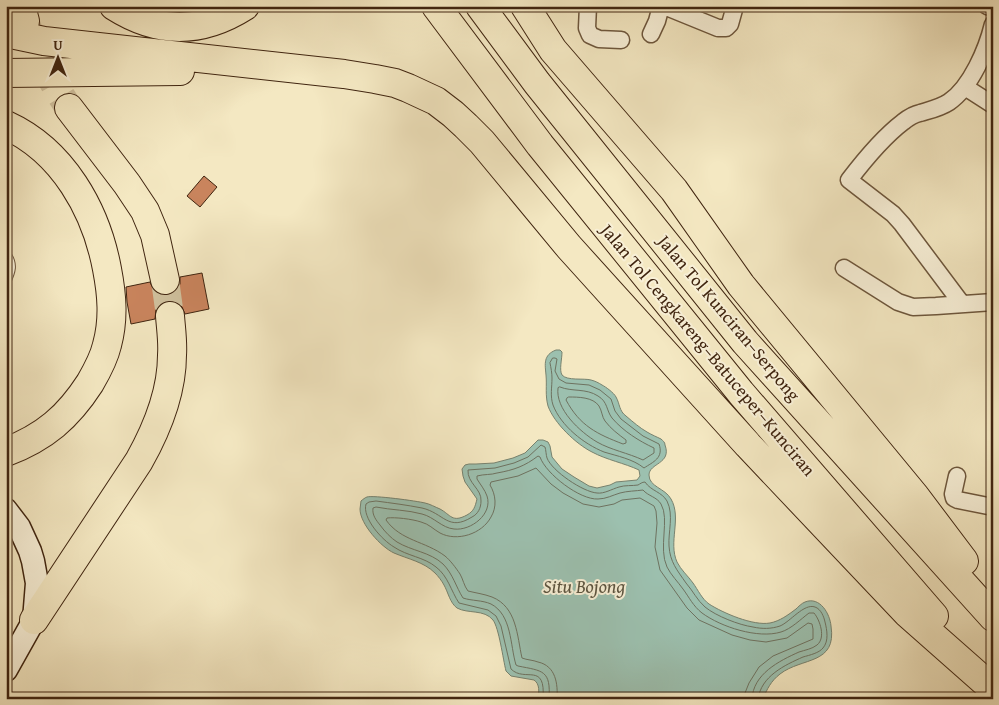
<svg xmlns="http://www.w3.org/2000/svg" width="999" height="705" font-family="'Gentium Book Plus',serif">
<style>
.water{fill:#9cc0af;stroke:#77826f}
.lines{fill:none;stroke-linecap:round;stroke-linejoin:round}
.shore{stroke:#6e7260;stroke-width:1}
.building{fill:#c9845d;stroke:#402510}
.motorway-tunnel{stroke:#d0c19e;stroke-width:28;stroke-dasharray:28 14;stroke-linecap:butt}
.service-casing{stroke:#6d563c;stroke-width:10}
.minor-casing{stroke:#6d563c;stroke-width:19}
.secondary-casing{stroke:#402510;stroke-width:25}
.motorway-casing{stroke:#402510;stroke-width:30}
.service{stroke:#f8f0d7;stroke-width:8}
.minor{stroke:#f8f0d7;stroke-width:16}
.secondary{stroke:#f8f0d7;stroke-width:22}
.motorway{stroke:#f4e8c2;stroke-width:28}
.labels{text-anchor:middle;stroke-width:4;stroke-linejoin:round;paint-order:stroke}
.street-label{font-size:18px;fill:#402510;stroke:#f8f0d7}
.water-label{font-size:19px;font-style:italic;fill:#5c5440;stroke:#f8f0d7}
</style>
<rect width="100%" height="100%" fill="#f4e8c2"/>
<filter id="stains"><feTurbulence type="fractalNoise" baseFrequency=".004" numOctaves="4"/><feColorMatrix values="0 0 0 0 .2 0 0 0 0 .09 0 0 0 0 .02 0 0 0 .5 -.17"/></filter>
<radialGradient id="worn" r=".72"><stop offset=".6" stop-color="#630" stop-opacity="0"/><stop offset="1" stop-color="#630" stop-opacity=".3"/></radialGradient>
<!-- water -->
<path class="water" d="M556,350h4l2,2c0,7 -3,18 0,23 5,6 22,3 29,5 4,1 8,3 11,5 4,2 12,8 14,12 4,7 3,14 10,19 7,6 14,12 21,16 5,3 10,5 14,7 2,2 4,3 4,6 7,19 -16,18 -16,30 0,12 16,13 22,24 11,19 -3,43 6,63 4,8 11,14 16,21 5,7 9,16 16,21 14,9 44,22 61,19 10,-2 18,-8 26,-14 2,-2 6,-6 9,-7 15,-6 25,12 26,24 6,39 -29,31 -51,48 -9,7 -13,15 -17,25h-225c1,-7 2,-15 -4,-19l-23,-4 -5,-5c-3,-12 -7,-43 -13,-51 -9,-11 -25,-6 -36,-12 -7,-5 -9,-16 -13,-23 -2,-4 -6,-9 -9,-12 -11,-11 -27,-14 -41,-20 -13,-6 -34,-29 -34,-44 0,-3 1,-5 1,-8 1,-1 5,-4 6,-4 6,-2 50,4 58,6 5,1 10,4 15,6 11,6 12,14 27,6 7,-4 8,-8 10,-16l-12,-17 -2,-6 -1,-7 3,-4 4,-1h7l18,-1 19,-5 12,-5 13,-13h5l5,2 2,4 2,11 10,12 12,8 15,9 8,2 13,-3 6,-3 21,-2 3,-4 -1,-6c-15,-7 -32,-10 -47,-18 -16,-8 -38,-29 -44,-46 -3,-11 -1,-20 -2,-31 -1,-11 -3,-20 10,-25z"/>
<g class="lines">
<!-- shore -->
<path class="shore" d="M553,358h2l2,1 -2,12 4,8 7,4 23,2 11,5 11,9 4,12 6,8 22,17 16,8c5,14 -6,18 -15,24 -11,-9 -27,-12 -40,-16 -20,-8 -43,-26 -51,-47 -3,-9 -1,-18 -1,-27 0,-5 -1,-10 -2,-15z
M560,387c12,5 26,1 38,9 10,6 8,14 14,22 11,13 27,23 42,30v5l-11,7c-15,-7 -32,-10 -46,-18 -17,-10 -42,-33 -39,-54z
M569,397c9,0 24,0 30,9 3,5 3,11 6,15 6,8 13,13 21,19v3l-3,1c-26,-10 -43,-18 -57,-44l1,-2z
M543,699c3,-38 -18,-16 -32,-30l-10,-43 -5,-10 -8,-6 -29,-7c-8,-12 -11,-27 -23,-36 -12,-10 -29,-11 -42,-20 -12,-7 -32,-29 -28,-43l3,-2 7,-1c15,2 31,4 46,7 22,5 26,24 50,9 6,-3 9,-9 9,-16 1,-12 -14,-18 -13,-31l27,-2 19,-5 14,-6 13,-12 4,2c1,3 1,8 2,11 5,13 36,34 50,35 7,1 15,-4 22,-6 6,-2 13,-1 19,-2 2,-1 4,-3 7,-3 6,9 17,10 22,19 7,14 1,31 2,45 1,16 8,24 17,37 7,8 11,17 19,24 11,9 34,18 48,20 9,2 18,2 27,-1 10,-4 24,-23 35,-19 6,2 9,10 10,15 2,8 4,19 -2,26 -4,5 -13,7 -20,9 -18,8 -42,19 -45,42
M549,699c2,-29 -6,-28 -31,-33l-2,-1c-6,-20 -4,-50 -25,-61 -9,-4 -19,-3 -28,-6 -7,-11 -10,-24 -20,-34 -13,-12 -31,-13 -46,-22 -6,-4 -12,-10 -17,-17 -4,-5 -8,-10 -7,-17l3,-1c15,3 32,3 46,7 12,3 20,14 32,15 17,2 39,-15 33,-33 -2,-6 -7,-12 -10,-17v-3c7,-2 14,-1 20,-3 17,-3 28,-7 41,-17l2,1c6,17 40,43 58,42 8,0 15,-4 22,-6 7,-2 16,-2 23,-3 5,6 14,7 18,14 9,15 -3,44 6,63 4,8 11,15 16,22 6,8 10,17 19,24 19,14 56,26 79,19 10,-3 20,-13 28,-19h5c6,7 12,25 3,32 -5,4 -12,5 -18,7 -20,9 -46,22 -47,47
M557,699c1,-15 -1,-33 -19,-37 -5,-2 -11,-2 -16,-4 -5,-22 -5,-51 -30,-61 -8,-3 -16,-4 -24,-6 -4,-5 -5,-12 -8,-17 -4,-6 -10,-14 -15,-18 -20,-15 -44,-15 -59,-36l1,-2c8,-1 25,1 34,4 8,2 12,7 19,11 17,9 42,1 51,-16 6,-10 5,-22 -1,-32l1,-3 27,-6 18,-8 15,16 12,9 20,11 16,3 15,-3 8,-4 18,-2 14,8 2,5 1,12 -2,24 5,23 27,38 12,12 33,15 18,5 16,2 21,-4 21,-15 4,1 1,5v10l-40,17 -14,11 -10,16 -4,10v6"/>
</g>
<!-- building -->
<path class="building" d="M204,176l13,11 -17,20 -13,-11z
M202,273l7,36 -24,5 -3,-7 -5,-5 -9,-1 -6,2 -6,6 -1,10 -24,5 -4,-22 -1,-15 24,-5 4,9 6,4h8l8,-4 4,-7v-7z"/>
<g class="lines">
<!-- motorway-tunnel -->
<path class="motorway-tunnel" d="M25,21c12,31 25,59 44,87
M165,280l5,36"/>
<!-- service casing -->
<g class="service-casing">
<path id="service" d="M6,254c8,10 5,18 0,28"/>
</g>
<!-- minor casing -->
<g class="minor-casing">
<path id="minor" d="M588,6l-1,22 3,7 9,4 22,1
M664,6l54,22h8l4,-4 5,-18
M987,6l6,2
M651,34l6,-13 4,-15
M965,87l28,18
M844,268l54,34 15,5 23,-1 57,-4
M962,304l-60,-80 -9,-10 -44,-34c16,-21 33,-42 54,-58 5,-4 12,-8 17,-9 10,-3 20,-5 29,-11 22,-15 38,-53 44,-78
M957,476l-4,18 1,4 4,2 35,7"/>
</g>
<!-- secondary casing -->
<g class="secondary-casing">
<path id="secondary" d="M6,510l13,17 11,24 3,10 4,22 -3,37 -28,50"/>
</g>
<!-- motorway casing -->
<g class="motorway-casing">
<path id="motorway" d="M21,6l4,15
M114,6c44,28 87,28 131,0
M436,6l104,139 201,248 193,223
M480,6l57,77 208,259 248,275
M525,6l28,44 121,140 67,95 174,211 49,65
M6,33l38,8 300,33 31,5 20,4 13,5 28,13 17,13 13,12 16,16 87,105 179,198 159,168 86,76
M6,73l174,-2
M69,108l58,76 18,27 10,24 10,45
M6,125c57,26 90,85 101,144 5,26 7,50 0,76 -3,13 -10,26 -17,38 -22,34 -45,54 -84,69
M34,620l105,-159c18,-32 33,-68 33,-106 1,-13 -1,-26 -2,-39"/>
</g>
<!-- service -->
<use href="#service" class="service"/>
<!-- minor -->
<use href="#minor" class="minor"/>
<!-- secondary -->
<use href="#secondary" class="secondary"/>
<!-- motorway -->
<use href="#motorway" class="motorway"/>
</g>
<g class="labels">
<!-- street labels -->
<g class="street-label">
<text transform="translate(729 318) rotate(50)" y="6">Jalan Tol Kunciran–Serpong</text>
<text transform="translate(708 350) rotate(50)" y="6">Jalan Tol Cengkareng–Batuceper–Kunciran</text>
</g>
<!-- water labels -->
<g class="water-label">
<text x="584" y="593">Situ Bojong</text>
</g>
</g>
<!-- margin -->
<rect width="999" height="705" fill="none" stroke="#f4e8c2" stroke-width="25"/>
<rect x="8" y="8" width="984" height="690" fill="none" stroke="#402510" stroke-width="2.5"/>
<rect x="12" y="12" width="974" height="680" fill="none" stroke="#402510"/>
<!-- north arrow -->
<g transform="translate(58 58)" stroke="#f8f0d7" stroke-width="4" paint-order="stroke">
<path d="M0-4L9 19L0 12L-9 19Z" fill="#402510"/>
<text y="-8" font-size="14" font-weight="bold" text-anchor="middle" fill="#402510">U</text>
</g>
<rect width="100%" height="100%" filter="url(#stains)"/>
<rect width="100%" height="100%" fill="url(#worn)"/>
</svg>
